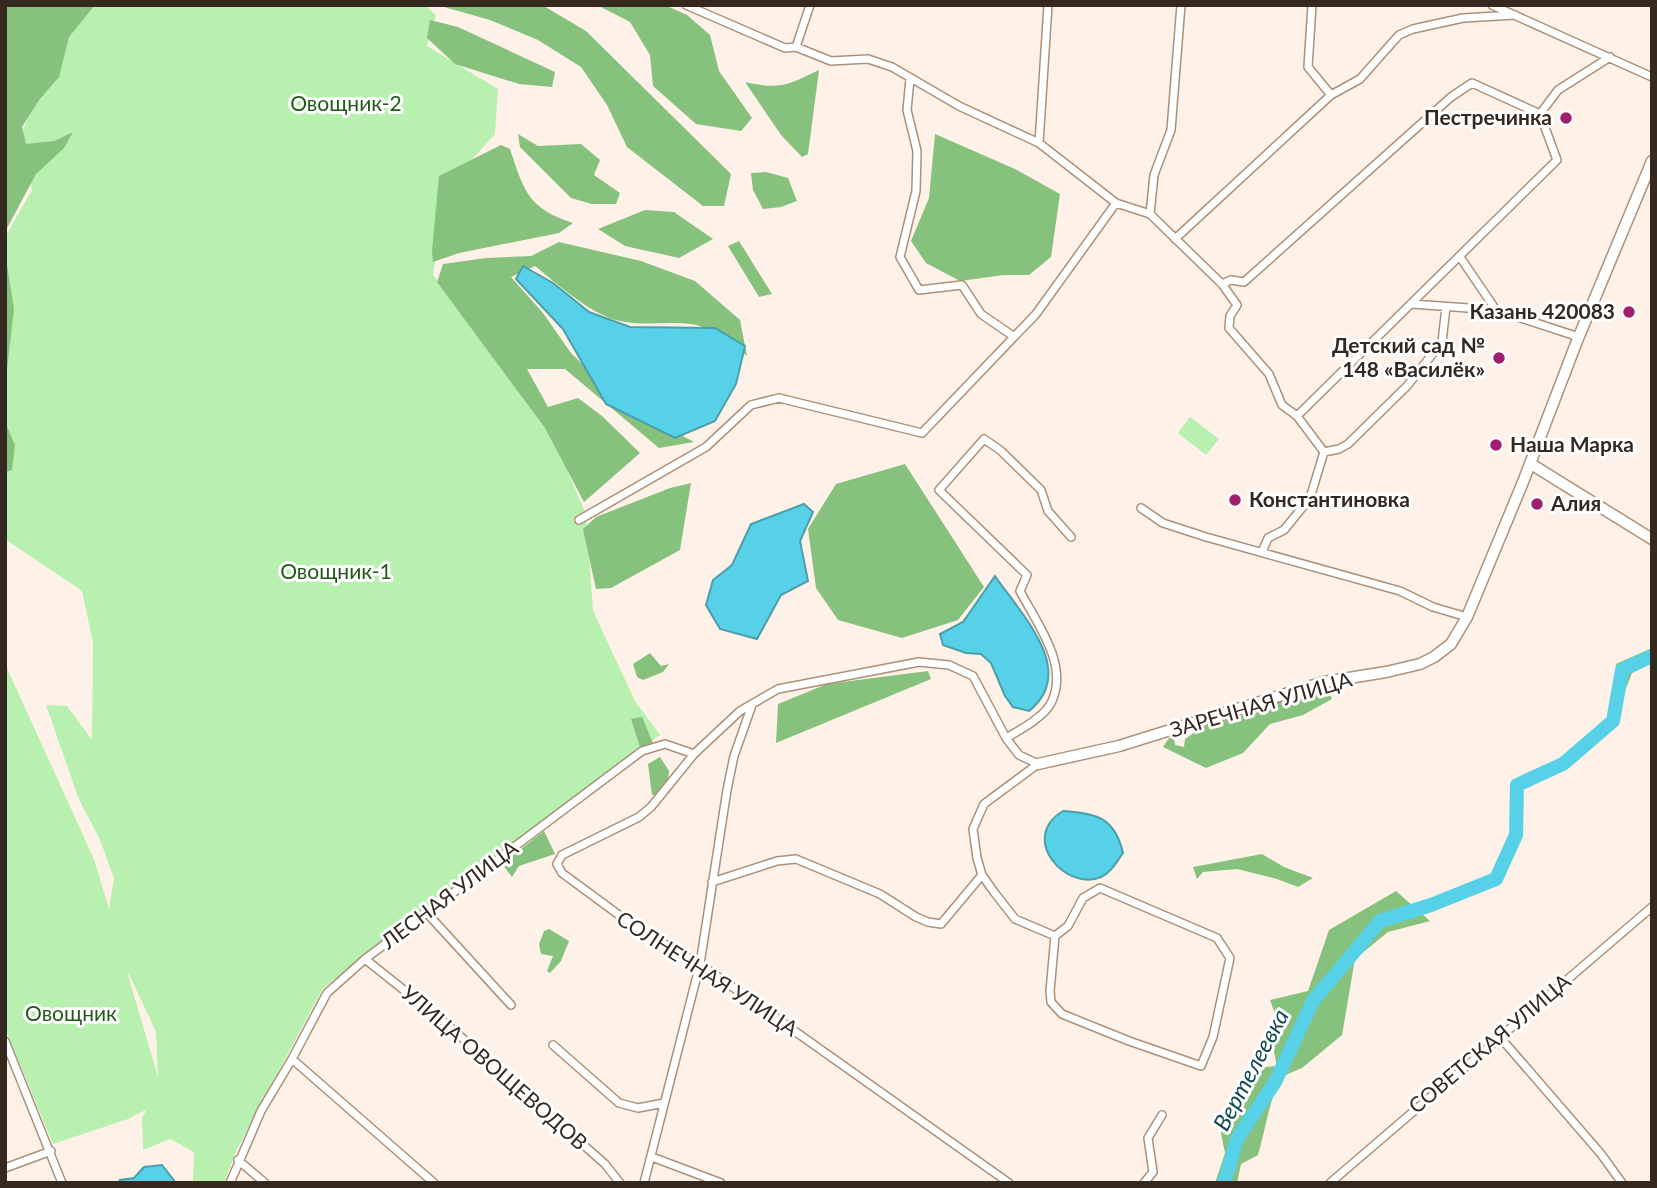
<svg xmlns="http://www.w3.org/2000/svg" width="1657" height="1188" font-family="Lato,sans-serif">
<style>
.green{fill:#b7f0af;fill-rule:evenodd}
.forest{fill:#87c17e}
.water{fill:#57d1e7;stroke:#4c9eab;stroke-width:2}
.lines{fill:none;stroke-linecap:round;stroke-linejoin:round}
.river{stroke:#57d1e7;stroke-width:14}
.minor-casing{stroke:#ad9079;stroke-width:10}
.tertiary-casing{stroke:#ad9079;stroke-width:13}
.minor{stroke:#fff;stroke-width:7}
.tertiary{stroke:#fff;stroke-width:10}
.poi-dot{fill:#a01e6f;stroke:#fff;stroke-width:2.5}
.labels{text-anchor:middle;stroke-width:6;stroke-linejoin:round;paint-order:stroke}
.park-label{font-size:21px;fill:#215919;stroke:#fff}
.poi-label{font-size:21px;font-weight:bold;fill:#34281f;stroke:#fff;text-anchor:end}
.street-label{font-size:21px;fill:#34281f;stroke:#fff}
.water-label{font-size:23px;font-style:italic;fill:#114851;stroke:#fff}
</style>
<rect width="100%" height="100%" fill="#fef1e7"/>
<!-- green -->
<path class="green" d="M76,5h349l11,10 -9,31 71,43 -3,45 -49,54 -13,87 115,151 38,88 7,97 42,90 25,34 -26,17 -311,236 -86,161 -13,34h-31l1,-31 -24,-13 -27,11 -1,-32 5,-9 -19,10 -75,25 -48,-116v-364l89,195 15,50 5,-31 -14,-38 -22,-43 -32,-92 21,1 25,34 1,-97 -11,-52 -77,-52v-302l27,-47 -12,-53zM129,974l27,58 2,45 -30,-102z
M1190,417l29,22 -13,16 -28,-22z"/>
<!-- forest -->
<path class="forest" d="M5,5h90l-26,32 -10,40 -20,23 -17,27 4,17 29,-3 18,-9 -9,16 -28,26 -31,58z
M437,5h105l44,26 145,143 -7,32h-21l-76,-59 -20,-42 -26,-38 -43,-27 -48,-20z
M597,5h68l22,10 23,20 9,36 33,47 -11,13 -45,-7 -43,-38 -3,-31 -20,-33z
M430,20l28,7 97,45 -3,15 -33,-3 -64,-20 -28,-26z
M819,70l-11,84 -6,3 -21,-22 -36,-53c35,8 43,3 74,-12z
M518,134l20,12 43,-2 19,16 -6,15 26,18 -4,11h-24l-21,-6 -51,-51z
M935,134l80,35 45,25 -9,63 -22,18h-25l-44,6 -34,-18 -15,-22 18,-43z
M501,145l9,4c14,43 19,60 63,74l-14,10 -100,20 -26,9 -1,-11 7,-75z
M766,172l22,6 9,23 -16,6 -18,2 -10,-19 -2,-17z
M645,210l29,2 39,27 -34,19 -54,-12 -27,-17z
M739,241l33,53 -13,3 -31,-51z
M559,242l82,19 54,20 45,39 7,36c-12,-10 -40,-31 -56,-32 -25,-3 -50,3 -75,-4 -27,-7 -60,-37 -81,-54l-24,11 32,36 28,40 51,50 72,39 -35,6 -94,-79h-38l21,38 30,-9 24,18 38,37 -56,49 -39,-74 -108,-146 6,-18 43,-6 45,-2z
M5,252l9,57 -9,78z
M5,422l10,23 -3,25 -7,2z
M905,464l79,123 -26,33 -56,18 -64,-18 -22,-32 -8,-59 28,-45z
M691,483l-11,67 -69,38 -15,1 -13,-60 13,-12 74,-29z
M1652,648v14l-20,11 -19,48 3,-57z
M650,653l11,13 8,-2 -6,8 -20,8 -6,-3 -4,-13z
M928,671l3,8 -155,64 2,-39 49,-20z
M1329,691l3,8 -29,16 -33,9 -27,29 -37,15 -43,-21 6,-9h5l1,7 9,2 1,-8 22,-15 103,-31z
M642,717l11,26 -12,7 -10,-31z
M660,757l9,14 -2,21 -15,3 -4,-31z
M544,831l11,23 -36,12 -7,11 -10,-13z
M1262,854l22,13 29,11 -15,9 -21,-8 -40,-10 -34,3 -6,7 -4,-12z
M1396,891l34,30 -42,11 -33,27 -13,76 -40,33 -21,9c-12,23 -15,51 -23,78l-17,9 -4,19h-22l10,-30 -4,-20 6,-28 25,-37 25,-2 -4,-18 6,-23 -9,-25 38,-9 21,-61z
M549,929l20,12 -8,20 -11,12 -3,-2 6,-15 -12,-2 -2,-10 5,-13z"/>
<!-- water -->
<path class="water" d="M523,266l30,17 36,29 41,15 85,1 30,18 -9,38 -21,37 -40,17 -69,-34 -43,-75 -47,-50z
M804,504l9,8 -13,29 8,40 -27,14 -24,44 -37,-10 -14,-24 7,-25 19,-15 19,-41z
M995,576c25,37 84,95 34,135l-16,-4 -8,-11 -14,-33 -10,-9 -15,-1 -23,-8 -3,-11 23,-12z
M1063,811c34,2 52,7 60,42 -6,8 -12,20 -22,24 -35,15 -83,-39 -38,-66z
M162,1165l14,18h-58l2,-3 14,-2 10,-11z"/>
<g class="lines">
<!-- river -->
<path class="river" d="M1224,1183l13,-44 38,-57 38,-81 67,-80 51,-16 65,-26 20,-44 1,-50 46,-21 50,-43 9,-51 30,-14"/>
<!-- minor casing -->
<g class="minor-casing">
<path id="minor" d="M686,5l99,43 11,-1 35,14 37,-2 24,8 67,39 80,37 77,60 34,11 72,70 15,21 -7,11 -1,12 40,46 13,31 15,11 27,36
M1312,5l-4,62 23,28
M1492,5l160,72
M796,47l14,-42
M910,79l-3,31 10,41 -1,40 -16,66 19,33 43,-5 19,29 32,22
M1540,114l18,-24 52,-33
M1039,143l9,-138
M1150,214l4,-39 17,-45 10,-125
M1175,239l156,-144 29,-16 39,-44 14,-6 50,-11 52,-3
M1460,257l36,53 83,27
M1222,284l9,-4 13,2 207,-185 21,-14 68,31 17,46 -260,256
M1412,304l84,6
M1324,452l15,-3 9,-5 59,-58 35,-44 4,-35
M1141,508l22,15 43,14 194,54 33,16 34,10
M579,520l127,-73 45,-42 28,-7 143,35 114,-119 80,-111
M1262,552l6,-14 16,-8 26,-32 14,-46
M1006,738c14,-8 40,-22 46,-37 17,-37 -16,-79 -32,-110l7,-16 -88,-85 45,-51 16,11 41,40 7,21 23,26
M694,754l-43,53 -12,10 -77,38 -5,9 5,9 76,56 62,35 309,219
M712,882l65,-21 19,-2 84,35 36,23 12,5 13,2 41,-49
M1100,888l117,50 13,20 -17,79 -12,29 -72,-25 -67,-27 -11,-12 -1,-11 5,-55 13,-10 15,-28z
M425,911l86,94
M365,959l79,63 161,142 15,19
M1499,1036l102,118 21,29
M5,1041l57,142
M553,1045l66,58 19,5 26,-5
M292,1059l142,124
M652,1157l69,26
M238,1160l27,23
M5,1168l46,-17
M230,1183l31,-72 31,-52 35,-66 38,-34 277,-208 23,-7 29,10 46,-43 38,-22 141,-27 30,3 24,11 33,62 13,17 19,9 -54,40 -11,25 4,29 5,17 12,17 21,27 40,17
M644,1183l56,-219 27,-174 7,-34 18,-51
M1144,1183l9,-11 -5,-34 14,-23
M1330,1183l322,-276"/>
</g>
<!-- tertiary casing -->
<g class="tertiary-casing">
<path id="tertiary" d="M1531,464l121,75
M1038,764l81,-18 205,-64 62,-10 34,-8 14,-7 17,-13 16,-27 56,-135 54,-141 75,-180"/>
</g>
<!-- minor -->
<use href="#minor" class="minor"/>
<!-- tertiary -->
<use href="#tertiary" class="tertiary"/>
</g>
<!-- markers -->
<g class="poi-dot">
<circle cx="1566" cy="118" r="7"/>
<circle cx="1629" cy="312" r="7"/>
<circle cx="1499" cy="358" r="7"/>
<circle cx="1496" cy="445" r="7"/>
<circle cx="1235" cy="500" r="7"/>
<circle cx="1537" cy="504" r="7"/>
</g>
<g class="labels">
<!-- park labels -->
<g class="park-label">
<text x="346" y="111">Овощник-2</text>
<text x="336" y="579">Овощник-1</text>
<text x="71" y="1021">Овощник</text>
</g>
<!-- poi labels -->
<g class="poi-label">
<text x="1552" y="125">Пестречинка</text>
<text x="1615" y="319">Казань 420083</text>
<text x="1485" y="353">Детский сад №<tspan x="1485" dy="24">148 «Василёк»</tspan></text>
<text x="1510" y="452" text-anchor="start">Наша Марка</text>
<text x="1249" y="507" text-anchor="start">Константиновка</text>
<text x="1551" y="511" text-anchor="start">Алия</text>
</g>
<!-- street labels -->
<g class="street-label">
<text transform="translate(1261 705) rotate(-16)" y="7">ЗАРЕЧНАЯ УЛИЦА</text>
<text transform="translate(450 895) rotate(-37)" y="7">ЛЕСНАЯ УЛИЦА</text>
<text transform="translate(707 974) rotate(33)" y="7">СОЛНЕЧНАЯ УЛИЦА</text>
<text transform="translate(1490 1044) rotate(-40)" y="7">СОВЕТСКАЯ УЛИЦА</text>
<text transform="translate(494 1068) rotate(41)" y="7">УЛИЦА ОВОЩЕВОДОВ</text>
</g>
<!-- water labels -->
<g class="water-label">
<text transform="translate(1251 1070) rotate(-62)" y="8">Вертелеевка</text>
</g>
</g>
<!-- border -->
<rect width="1657" height="1188" fill="none" stroke="#34281f" stroke-width="14"/>
</svg>
